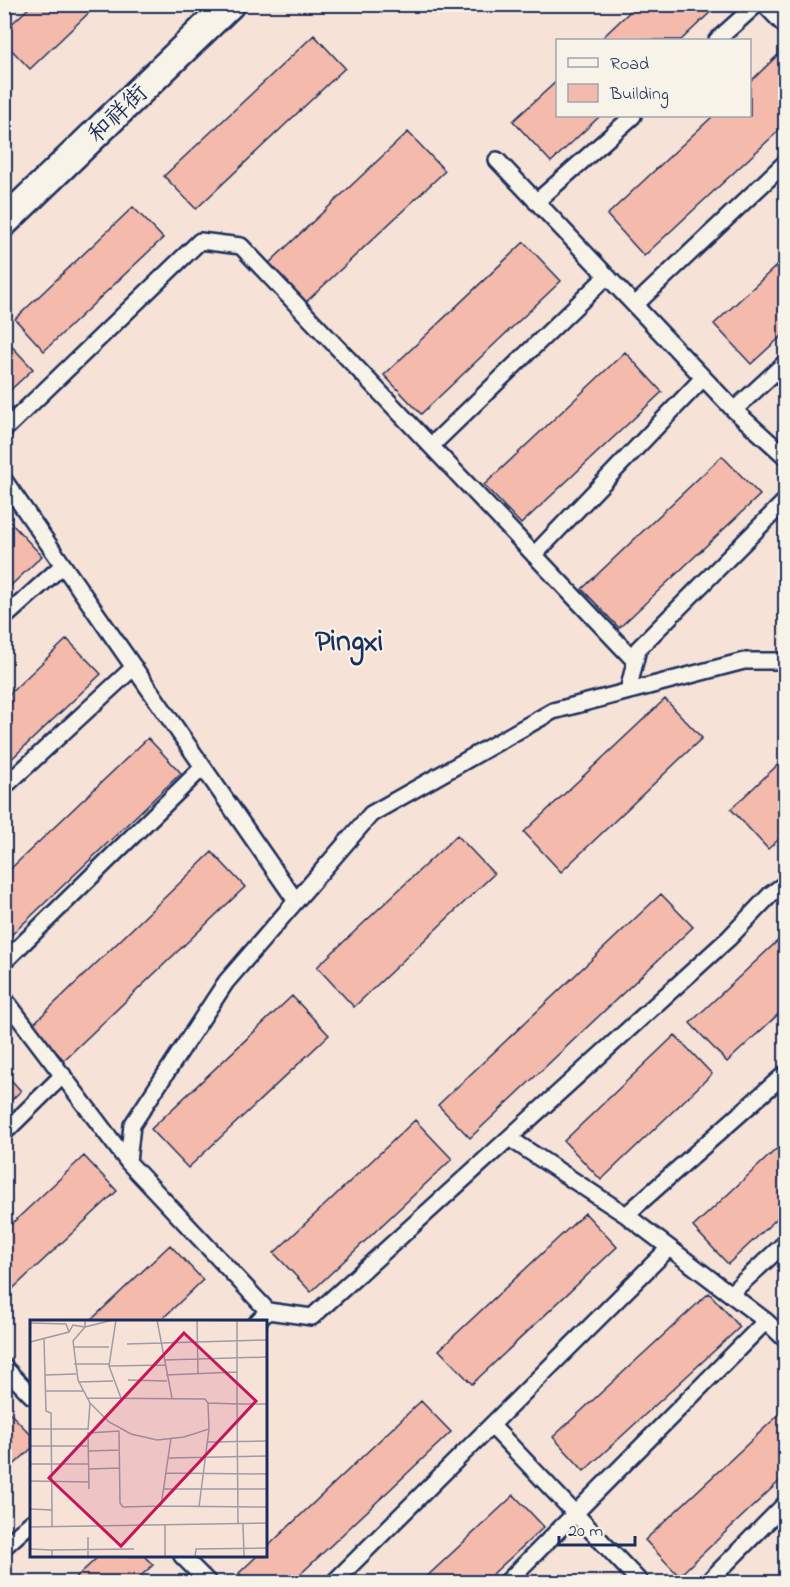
<svg xmlns="http://www.w3.org/2000/svg" width="790" height="1587" font-family="'Indie Flower','LXGW WenKai TC',sans-serif">
<style>
.building{fill:#f4baac;stroke:#1b2f5e;stroke-width:1.5}
.lines{fill:none;stroke-linecap:round;stroke-linejoin:round}
.lane-casing{stroke:#1b2f5e;stroke-width:20}
.street-casing{stroke:#1b2f5e;stroke-width:33}
.lane{stroke:#f7f3e8;stroke-width:15}
.street{stroke:#f7f3e8;stroke-width:28}
.labels{text-anchor:middle;stroke-width:4.5;stroke-linejoin:round;paint-order:stroke}
.street-label{font-size:24px;fill:#1b2f5e;stroke:#f7f3e8}
.district-label{font-size:30px;font-weight:bold;fill:#1b2f5e;stroke:#f7f3e8}
.inset-road{fill:none;stroke:#9e9aa6;stroke-width:1.5}
.view{fill:#c2185b;fill-opacity:0.15;stroke:#c2185b;stroke-width:3}
.inset-edge{fill:none;stroke:#1b2f5e;stroke-width:3}
</style>
<rect width="100%" height="100%" fill="#f6e2d6"/>
<filter id="ink" filterUnits="userSpaceOnUse"><feTurbulence type="fractalNoise" baseFrequency=".0167" numOctaves="2"/><feDisplacementMap in="SourceGraphic" scale="12" xChannelSelector="R" yChannelSelector="G"/><feConvolveMatrix kernelMatrix="1 2 1 2 8 2 1 2 1" color-interpolation-filters="sRGB"/></filter>
<g filter="url(#ink)">
<!-- building -->
<path class="building" d="M33,4h65l-68,65 -26,-27v-11z
M638,4h81l-38,36h-81z
M314,35l31,33 -149,141 -32,-33z
M782,51l4,4v69l-142,132 -37,-41 106,-99h37v-34z
M558,80v36h42l-49,46 -38,-41z
M408,132l37,39 -141,133 -37,-39z
M133,207l30,31 -119,113 -29,-32z
M524,242l37,39 -140,133 -37,-39z
M786,257v75l-35,32 -37,-40z
M4,338l29,31 -29,27z
M625,352l37,40 -141,132 -37,-39z
M722,456l38,39 -141,133 -37,-39z
M9,521l33,35 -38,36v-67z
M67,639l34,35 -97,92v-67z
M665,699l37,39 -141,134 -37,-40z
M148,738l33,35 -177,169v-67z
M786,757v76l-18,16 -37,-40z
M457,835l37,39 -140,133 -37,-40z
M212,852l33,35 -181,173 -33,-34z
M661,894l32,33 -223,211 -32,-33z
M786,933v74l-59,55 -37,-39z
M292,996l37,39 -141,133 -37,-39z
M675,1035l37,39 -111,106 -37,-39z
M4,1072l17,19 -17,16z
M415,1120l37,39 -141,133 -37,-39z
M786,1140v70l-58,54 -35,-37z
M84,1156l33,35 -113,106v-66z
M585,1213l32,34 -145,137 -33,-34z
M170,1245l33,35 -44,42h-70z
M709,1293l31,34 -156,144 -31,-34z
M421,1401l30,31 -159,150h-45l-8,-9 18,-17h9v-8z
M786,1408v67l-107,101 -34,-36z
M8,1411l24,25v12l-28,26v-60z
M514,1495l30,32 -60,55h-63z
M99,1556h45l9,9 -19,17h-63z"/>
<g class="lines">
<!-- lane casing -->
<g class="lane-casing">
<path id="lane" d="M764,4l22,23
M717,40l40,-36
M497,160l237,250 52,47
M536,202l97,-86
M635,305l151,-143
M734,410l52,-48
M4,430l196,-189 41,5 394,415
M431,446l176,-170
M4,480l292,421
M534,555l169,-177
M4,618l59,-53
M628,691l10,-42 148,-149
M4,787l130,-120
M4,962l199,-195
M4,998l124,164
M4,1133l59,-58
M509,1138l117,77 140,106 20,19
M626,1215l160,-142
M730,1294l56,-52
M268,1311l-140,-149 4,-37 94,-143 145,-168 182,-103 191,-50h42
M257,1322l11,-11 44,6 417,-379 42,-44 15,-11
M4,1367l28,29
M492,1426l148,156
M4,1547l28,-25
M182,1556l26,26
M334,1582l335,-334
M507,1582l259,-261
M708,1582l78,-79"/>
</g>
<!-- street casing -->
<g class="street-casing">
<path id="street" d="M4,222l226,-218"/>
</g>
<!-- lane -->
<use href="#lane" class="lane"/>
<!-- street -->
<use href="#street" class="street"/>
</g>
</g>
<g class="labels">
<!-- street labels -->
<g class="street-label">
<text transform="translate(117 113) rotate(-44)" y="8">和祥街</text>
</g>
<!-- district labels -->
<g class="district-label">
<text x="349" y="650">Pingxi</text>
</g>
</g>
<!-- overview -->
<g transform="translate(30 1320)">
<rect width="237" height="237" fill="#f6e2d6"/>
<path class="inset-road" d="M83,0l-28,7 -12,14 5,39 12,23 19,19 22,12 26,6 27,-3 25,-8 -1,-26M86,0l-7,46 12,32M127,0l15,78M150,0l87,1M167,0l1,54M207,0v84h30M0,3l36,1 3,8M14,18l2,73 5,2 1,97M0,22l39,-10 4,-7 12,2v-7M97,24l140,-4M43,27h36M134,40l103,-3M44,44h35M79,46l56,-1M15,55l31,-1M136,55l71,-3M98,60l39,1M49,62l34,-1M15,71h38M57,78l118,1 3,4 29,1 1,119M0,109h58M58,110l2,-27M89,111l1,72 3,4 38,-1M141,118l-10,68 106,1M177,122l60,-1M0,126h59M59,131l31,-1M138,138l99,-2M0,144h59M59,149l31,-1M136,153l101,1M0,161l59,1M59,169l-1,-56 31,-2M134,169h103M169,187l10,-78M0,189l22,1v17M213,203l1,34M0,207l237,-4M58,217v20M0,229l22,1M22,237v-7l82,-1M135,237v-32M165,237l1,-8 71,-1"/>
<path class="view" d="M154,13l72,68 -135,145 -72,-68z"/>
<rect width="237" height="237" class="inset-edge"/>
</g>
<!-- margin -->
<rect width="790" height="1587" fill="none" stroke="#f7f3e8" stroke-width="24"/>
<rect x="12" y="12" width="766" height="1563" fill="none" stroke="#1b2f5e" stroke-width="2" filter="url(#ink)"/>
<!-- legend -->
<rect x="556" y="39" width="195" height="78" fill="#f7f3e8" stroke="#9fa5b1" stroke-width="1.5"/>
<rect x="568" y="58" width="30" height="9" fill="#f7f3e8" stroke="#9fa5b1" stroke-width="1.5"/>
<text x="610" y="69" font-size="18" fill="#1b2f5e">Road</text>
<rect x="568" y="84" width="30" height="18" fill="#f4baac" stroke="#9fa5b1" stroke-width="1.5"/>
<text x="610" y="99" font-size="18" fill="#1b2f5e">Building</text>
<!-- scale -->
<path d="M559 1536v9h76v-9" fill="none" stroke="#1b2f5e" stroke-width="3"/>
<text x="568" y="1536" font-size="18" fill="#1b2f5e" stroke="#f7f3e8" stroke-width="4.5" paint-order="stroke">20 m</text>
</svg>
